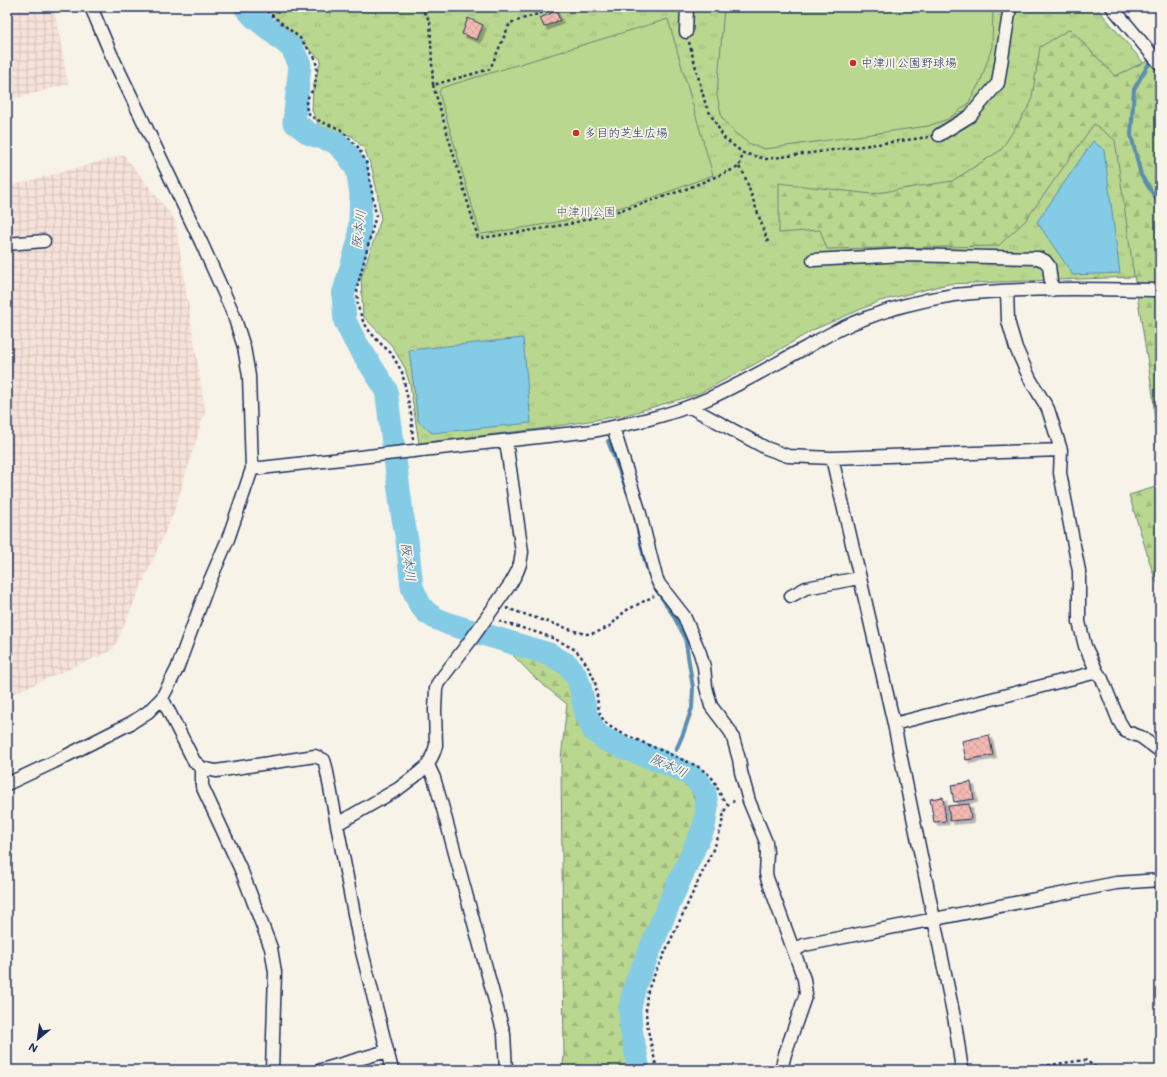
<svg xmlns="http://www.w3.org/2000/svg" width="1167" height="1077" font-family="Mali,'Klee One',sans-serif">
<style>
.industrial{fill:url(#industrial-grid)}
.grass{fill:url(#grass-tufts);stroke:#6a8376}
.forest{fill:url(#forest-firs);stroke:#6a8376}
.pitch{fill:#bad78f;stroke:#6a8376}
.water{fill:#84cbe5;stroke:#5a8daf}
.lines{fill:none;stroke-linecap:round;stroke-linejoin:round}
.stream{stroke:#5a8daf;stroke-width:4}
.river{stroke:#84cbe5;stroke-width:23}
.building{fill:url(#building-cross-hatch);stroke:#1b2f5e;filter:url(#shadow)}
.minor-casing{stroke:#1b2f5e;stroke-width:15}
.path{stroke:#1b2f5e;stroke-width:2.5;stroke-dasharray:3 3;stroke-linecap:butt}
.minor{stroke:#f7f3e8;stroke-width:12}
.poi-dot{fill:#c8321e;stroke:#f7f3e8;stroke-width:1.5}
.labels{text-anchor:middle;stroke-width:3.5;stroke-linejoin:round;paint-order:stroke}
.poi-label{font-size:12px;fill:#1b2f5e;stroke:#f7f3e8;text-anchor:start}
.park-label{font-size:12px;fill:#43596a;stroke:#f7f3e8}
.water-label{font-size:13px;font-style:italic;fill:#355680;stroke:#f7f3e8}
</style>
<defs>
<pattern id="industrial-grid" width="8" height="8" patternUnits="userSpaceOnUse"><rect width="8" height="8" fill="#f6e2d8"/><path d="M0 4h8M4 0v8" fill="none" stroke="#d2c2bc"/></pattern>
<pattern id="grass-tufts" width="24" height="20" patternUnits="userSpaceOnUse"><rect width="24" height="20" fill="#bad78f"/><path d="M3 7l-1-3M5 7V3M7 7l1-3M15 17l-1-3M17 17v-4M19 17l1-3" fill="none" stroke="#9fb97e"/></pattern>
<pattern id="forest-firs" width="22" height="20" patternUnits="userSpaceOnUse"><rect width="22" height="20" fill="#bad78f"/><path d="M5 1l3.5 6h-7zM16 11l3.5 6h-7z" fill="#9fb97e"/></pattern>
<pattern id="building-cross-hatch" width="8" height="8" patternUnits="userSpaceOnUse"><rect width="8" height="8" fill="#f5bab2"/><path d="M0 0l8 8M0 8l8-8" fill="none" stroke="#d1a09c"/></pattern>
<filter id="shadow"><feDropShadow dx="3.5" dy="3.5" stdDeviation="0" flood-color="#0004"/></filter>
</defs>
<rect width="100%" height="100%" fill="#f7f3e8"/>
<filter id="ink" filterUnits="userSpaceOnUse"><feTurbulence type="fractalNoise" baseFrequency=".025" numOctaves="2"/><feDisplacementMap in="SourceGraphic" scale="8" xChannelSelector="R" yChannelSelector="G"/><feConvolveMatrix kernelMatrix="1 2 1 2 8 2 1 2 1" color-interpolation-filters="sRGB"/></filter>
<g filter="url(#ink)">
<!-- industrial -->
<path class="industrial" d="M7,7h47l14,77 -61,17z
M124,155l51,65 30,191 -31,101 -61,138 -106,46v-509z"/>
<!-- grass -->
<path class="grass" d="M263,7h833l64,75v194l-212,8 -68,17 -67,29 -58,34 -57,30 -72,21 -87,14 -120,14 -9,-58 -5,-17 -13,-22 -29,-30 -2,-38 20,-59 -4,-28 -5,-22 -7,-19 -13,-14 -33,-10 -7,-16 1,-22 8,-28z"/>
<!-- forest -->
<path class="forest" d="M1070,29l45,47 45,-21v534l-6,-13 -25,-81 30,-9 -6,-91 -20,-126 -18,-129 -21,-16 -68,96 -28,26 -171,3 -7,-19 -41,3v-50l92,11 81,-13 49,-31 30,-47 9,-56z
M509,651l29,8 35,21 15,54 65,30 37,22 12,36 -72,162 -5,23 1,20 8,43h-72l2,-13 -3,-298 6,-55 -30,-24z"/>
<!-- pitch -->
<path class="pitch" d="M724,7h269l-1,40 -11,33 -13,24 -20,15 -20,7 -163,23 -17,-6 -14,-11 -12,-14 -5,-23z
M668,19l45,156c-28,10 -55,22 -84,30 -48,14 -97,22 -147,29l-2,-1 -41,-141 2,-4z"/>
<!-- water -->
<path class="water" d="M1093,141l11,9 16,123 -47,2 -36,-53z
M523,338l8,85 -99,10 -14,-12 -9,-71z"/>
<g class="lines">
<!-- stream -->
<path class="stream" d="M1160,45l-26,44 -3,46 10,40 19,30
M608,441l19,50
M635,517l10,45 4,12
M656,589l17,26 12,22 8,51 -1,20 -9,26 -7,16
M673,766l1,-4"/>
<!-- river -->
<path class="river" d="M245,7l9,10 38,31 8,17 -6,57 16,12 25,8 13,13 9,15 4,24 -2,46 -16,55 2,26 10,20 31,48 16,124 5,27 5,47 8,18 6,7 9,6 14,6 100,30 19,11 8,11 4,10 6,28 8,17 10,8 22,10 38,13 28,14 8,8 5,8 2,16 -3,19 -32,70 -37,88 -5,23 1,21 8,41"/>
</g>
<!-- building -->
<path class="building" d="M556,11l4,9 -16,7 -4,-9z
M468,18l15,7 -6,15 -15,-6z
M989,735l4,20 -27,5 -4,-19z
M971,782l3,17 -20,3 -3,-17z
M943,797l3,24 -12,1 -4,-23z
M969,804l2,15 -21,2 -2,-15z"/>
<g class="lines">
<!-- minor casing -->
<g class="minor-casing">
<path id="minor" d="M1112,7l48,57
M686,32l1,-25
M939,135l31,-19 28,-33 12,-76
M7,244l37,-3
M813,260l91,-5 134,3 7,3 4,5 3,24
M1007,291l1,30 8,27 14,31 18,30 8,25 5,16 -1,23 19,98v51l6,24 12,26 5,7 17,42 6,10 16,6 19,14
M690,407l76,41 22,8 44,2 229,-8
M613,427l26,83 17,67 3,7 25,32 16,37 4,14 2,20 5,19 19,25 3,7 6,21 2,13 8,29 17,41 1,11 -1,20 1,5 37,101 2,15 -21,60 -4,16
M832,458l62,266 61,298 7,48
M252,469l340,-38c38,-7 77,-15 113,-31 35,-15 68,-35 102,-53 15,-9 30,-17 46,-24 32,-13 67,-23 101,-28 68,-8 138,-6 206,-5
M791,596l15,-8 53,-10
M162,698l32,63 8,7 14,3 99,-15 9,4 2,7 33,173 33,130
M894,724l203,-52
M428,765l6,13 9,31 61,225 2,36
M202,768v18l40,86 29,76 4,24 -3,98
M7,784l47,-22 77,-39 17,-11 14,-14 15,-29 31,-84 20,-46 24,-70 -3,-93 -5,-29 -11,-34 -32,-71 -90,-188 -20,-47
M337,824l61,-35 16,-12 14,-12 6,-13 2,-7 -1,-35 1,-21 2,-6 32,-42 41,-58 6,-11 3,-8 2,-12 -16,-111
M794,951l10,-6 312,-62 44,-3
M321,1070l66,-19"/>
</g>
<!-- path -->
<path class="path" d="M262,7l38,31 15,20 2,9 -2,20 -6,8 -3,8 1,8 5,6 12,6 16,6 18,18 9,17 9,51 -19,73 1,19 5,14 7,11 10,11 11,10 11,19 9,42 2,26
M420,7l10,14 3,64 57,-16 20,-46 49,-16
M689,42l17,64 18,32 19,15 23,6 163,-22
M433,85l44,149 1,3 3,1 59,-9 29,-5 64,-17 53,-18 53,-22 4,-14
M739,167l5,7 24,68
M506,608l72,24 8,2 9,-1 7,-3 8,-4 15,-15 29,-15
M499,621c23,8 48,12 69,25 3,1 6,3 8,5 6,5 17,23 19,31 5,25 -2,36 24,50l78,34 10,7 7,7 8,18 6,7
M1036,1067l49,-7 15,10
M657,1070c-5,-25 -14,-49 -10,-75 1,-5 3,-10 5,-15l65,-139c1,-5 3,-9 4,-13 3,-13 1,-22 15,-28"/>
<!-- minor -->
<use href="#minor" class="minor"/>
</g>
</g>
<!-- markers -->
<g class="poi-dot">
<circle cx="853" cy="63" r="4"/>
<circle cx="576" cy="133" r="4"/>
</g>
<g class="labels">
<!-- poi labels -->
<g class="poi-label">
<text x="861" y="67">中津川公園野球場</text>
<text x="584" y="137">多目的芝生広場</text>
</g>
<!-- park labels -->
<g class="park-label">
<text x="586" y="216">中津川公園</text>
</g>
<!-- water labels -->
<g class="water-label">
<text transform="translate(358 229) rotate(-83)" y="5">阪本川</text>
<text transform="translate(409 562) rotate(82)" y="5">阪本川</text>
<text transform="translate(669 765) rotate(25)" y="5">阪本川</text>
</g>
</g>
<!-- margin -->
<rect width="1167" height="1077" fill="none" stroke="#f7f3e8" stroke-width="24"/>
<rect x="12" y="12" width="1143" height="1053" fill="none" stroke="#1b2f5e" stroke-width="1.5" filter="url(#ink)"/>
<!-- north arrow -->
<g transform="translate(38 1039) rotate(209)" stroke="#f7f3e8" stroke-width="3" paint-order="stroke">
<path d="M0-3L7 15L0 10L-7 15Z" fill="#1b2f5e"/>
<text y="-6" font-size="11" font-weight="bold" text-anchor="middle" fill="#1b2f5e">N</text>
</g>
</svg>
